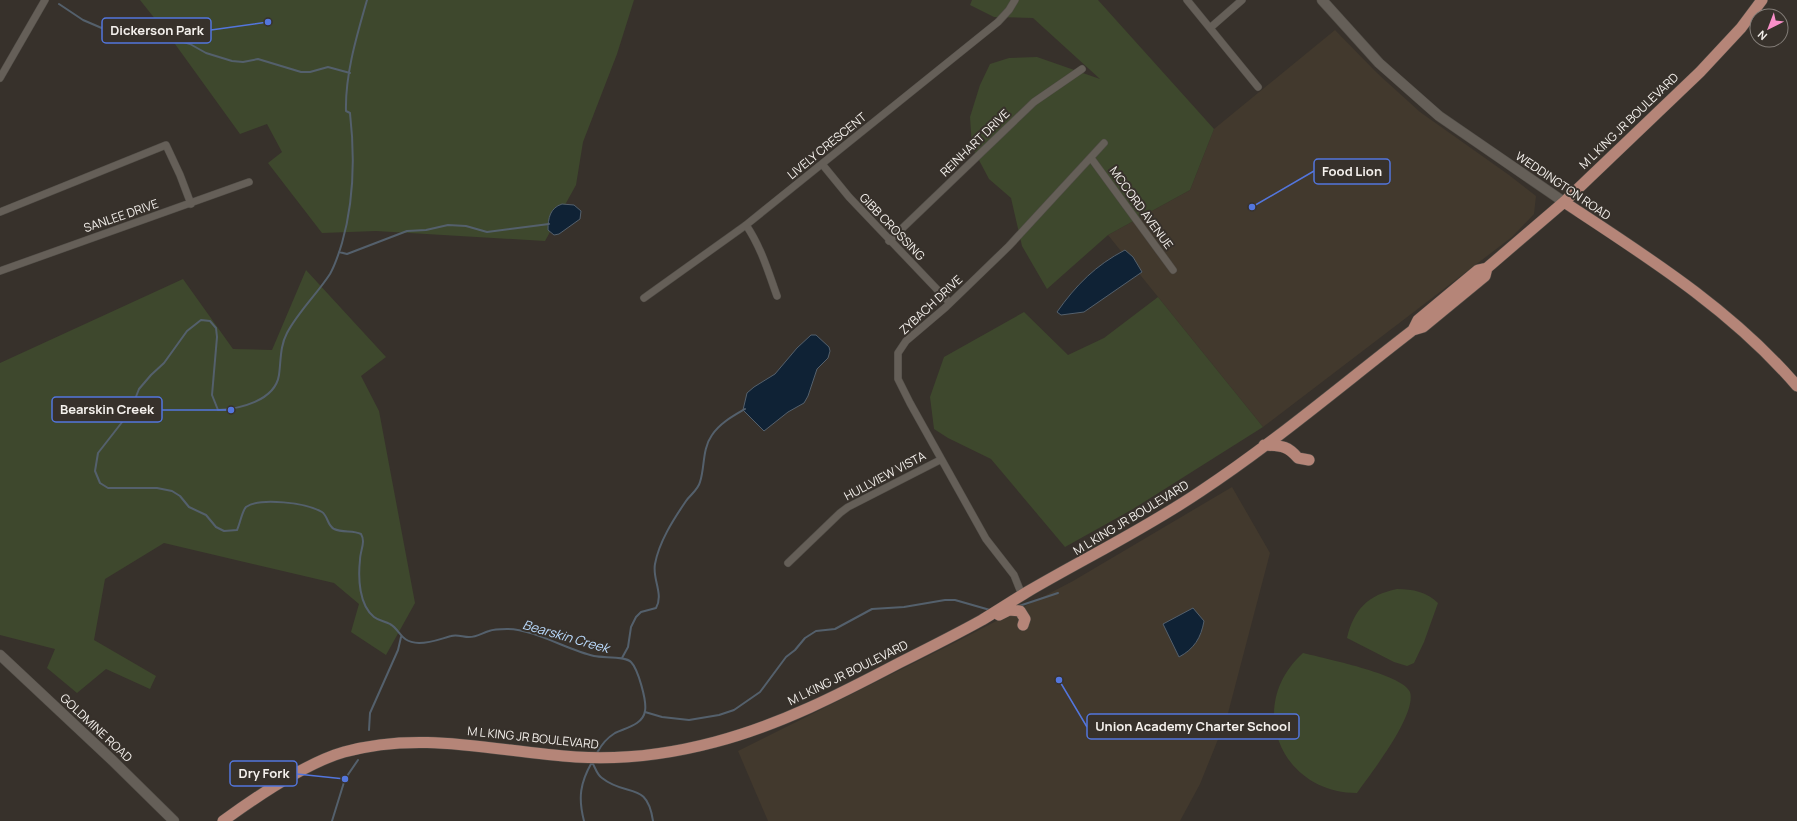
<svg xmlns="http://www.w3.org/2000/svg" width="1797" height="821" font-family="Manrope,sans-serif">
<style>
.built{fill:#42392d}
.green{fill:#3e482d}
.water{fill:#0f2235;stroke:#54606c}
.lines{fill:none;stroke-linecap:round;stroke-linejoin:round}
.stream{stroke:#54606c;stroke-width:2}
.street-casing{stroke:#514d47;stroke-width:8}
.secondary-casing{stroke:#514d47;stroke-width:11}
.primary-casing{stroke:#514d47;stroke-width:12}
.street{stroke:#655f58;stroke-width:7}
.secondary{stroke:#655f58;stroke-width:10}
.primary{stroke:#b58578;stroke-width:11}
.labels{text-anchor:middle;stroke-width:4;stroke-linejoin:round;paint-order:stroke}
.street-label{font-size:12px;fill:#f4f0ec;stroke:#37312b}
.water-label{font-size:13px;font-style:italic;fill:#bbdcff;stroke:#37312b}
.leader{fill:none;stroke:#5376dd;stroke-width:1.5}
.callout-dot{fill:#5376dd;stroke:#37312b;stroke-width:1.5}
.callout{fill:#37312b;stroke:#5376dd;stroke-width:1.5}
.callout-label{font-size:13px;text-anchor:middle;font-weight:bold;fill:#f4f0ec}
</style>
<rect width="100%" height="100%" fill="#37312b"/>
<!-- built -->
<path class="built" d="M1335,30l42,43 43,39 89,63 27,21 -2,18 -22,23 -249,190 -155,-192 82,-45 24,-61z
M1232,487l38,66 -43,164 -27,67 -20,37h-412l-30,-70 218,-109 117,-61z"/>
<!-- green -->
<path class="green" d="M140,0h494l-17,54 -34,88 -7,43 -31,56 -169,-10 -54,2 -54,-70 14,-11 -15,-28 -27,10 -65,-90z
M972,0h126l116,129 -24,61 -82,45 -61,54 -25,-43 -11,-48 -22,-19 -17,-32 -2,-30 10,-32 10,-21 19,-6 28,-1 63,22 -67,-61 -39,-1 -24,-12z
M306,270l80,87 -25,19 18,35 36,192 -29,52 -35,-23 8,-28 -25,-21 -170,-40 -59,36 -11,61 62,36 -6,13 -44,-20 -29,24 -30,-25 8,-19 -55,-14v-272l183,-84 50,70 39,1z
M1158,297l105,130 -130,82 -68,38 -74,-88 -43,-21 -14,-9 -4,-32 14,-40 80,-45 44,43 36,-17z
M1397,589c16,0 30,3 41,14l-14,39 -10,21 -7,3 -13,-4 -47,-24c7,-29 21,-43 50,-49z
M1303,653c19,5 100,21 107,39 7,23 -39,81 -53,101 -77,0 -112,-88 -54,-140z"/>
<!-- water -->
<path class="water" d="M562,204l12,1 7,6 -1,8 -21,15 -5,1 -6,-5c0,-12 2,-22 14,-26z
M1125,250l8,7 9,15 -58,40 -23,3 -4,-3c19,-27 39,-47 68,-62z
M811,335h5l13,12 1,4 -2,7 -11,11 -9,27 -4,7 -16,9 -24,19 -21,-21 4,-17 7,-6 21,-13 22,-26z
M1193,608l11,13c-3,17 -10,28 -25,36l-16,-33z"/>
<g class="lines">
<!-- stream -->
<path class="stream" d="M367,0c-10,35 -22,74 -21,111l4,2c5,44 4,88 -8,130 -3,10 -7,22 -12,31 -13,20 -32,38 -43,59 -7,13 -6,27 -8,42 -4,26 -40,34 -61,35l-6,-15 5,-58 -1,-9 -6,-7 -9,-1 -14,11 -23,32 -13,12 -12,14 -9,23 -32,41 -3,18 5,12 8,5h49l15,3 8,5 9,11 17,8 10,12 8,4 13,-1c3,-6 5,-19 9,-23 14,-10 61,-4 76,5 6,4 5,13 12,17 9,4 19,1 27,5 5,8 -1,17 -1,26 -2,18 -1,45 14,57 5,4 11,4 16,7 11,6 9,18 29,19 12,0 21,-4 32,-7 6,-2 12,1 18,1 8,0 13,-4 20,-6 5,-2 13,-2 18,-2 27,0 60,21 87,27 9,2 32,0 37,6 7,7 16,39 14,49 -2,14 -20,17 -30,22 -8,5 -14,12 -18,20
M59,4l24,16 28,12 29,7 40,2 10,3 16,9 26,8 11,1 15,-3 43,13h9l18,-5 22,6
M339,252l8,2 60,-23 19,-1 22,-5 18,1 21,6 62,-8
M1019,606l39,-13
M622,658l6,-11 3,-20 5,-10 5,-5 15,-4c8,-14 -4,-29 -1,-44 4,-22 18,-44 31,-63 4,-6 12,-11 14,-19 5,-15 2,-33 12,-47 8,-12 21,-19 33,-26
M645,712l17,5 27,3 30,-5 15,-5 26,-18 26,-35 9,-7 10,-12 11,-7 19,-2 37,-20 32,-2 41,-7h10l35,10
M369,730l1,-17 28,-63 3,-13
M592,762c3,5 5,13 10,16 25,20 45,2 51,43
M332,821l13,-42 13,-19
M584,821c-6,-23 -4,-38 8,-59"/>
<!-- street casing -->
<g class="street-casing">
<path id="street" d="M1187,0l71,87
M1210,28l32,-28
M0,78l45,-78
M1091,158l82,112
M822,164l27,33 101,106
M0,212l166,-67 14,30 11,29
M746,225c15,22 22,46 31,71
M889,241l145,-139 48,-33
M0,271l249,-89
M644,298l102,-73 252,-203 11,-12 6,-10
M788,563l52,-50 8,-6 92,-47
M1022,595l-8,-20 -28,-36 -76,-136 -12,-24v-26l8,-12 40,-34 63,-61 95,-103"/>
</g>
<!-- secondary casing -->
<g class="secondary-casing">
<path id="secondary" d="M1322,0l57,63 60,53 125,86
M0,655l112,105 62,61"/>
</g>
<!-- primary casing -->
<g class="primary-casing">
<path id="primary" d="M1564,202c82,54 168,108 233,184
M1413,330l5,-10 60,-50 9,-2 77,-66 136,-130 41,-44 21,-28
M1264,445c17,1 23,0 34,13l11,2
M999,615l10,-5 11,1 5,8 -2,6
M223,821c33,-24 82,-58 121,-69 79,-22 153,0 232,5 47,3 94,-3 139,-15 65,-17 125,-48 184,-79 28,-14 56,-28 83,-43 15,-9 30,-19 45,-28 58,-34 118,-63 174,-101 74,-49 142,-107 212,-161l10,-3 62,-51 2,-8"/>
</g>
<!-- street -->
<use href="#street" class="street"/>
<!-- secondary -->
<use href="#secondary" class="secondary"/>
<!-- primary -->
<use href="#primary" class="primary"/>
</g>
<g class="labels">
<!-- street labels -->
<g class="street-label">
<text transform="translate(1629 121) rotate(-44)" y="4">M L KING JR BOULEVARD</text>
<text transform="translate(975 143) rotate(-44)" y="4">REINHART DRIVE</text>
<text transform="translate(827 146) rotate(-39)" y="4">LIVELY CRESCENT</text>
<text transform="translate(1563 186) rotate(34)" y="4">WEDDINGTON ROAD</text>
<text transform="translate(1141 208) rotate(54)" y="4">MCCORD AVENUE</text>
<text transform="translate(121 216) rotate(-19)" y="4">SANLEE DRIVE</text>
<text transform="translate(892 227) rotate(46)" y="4">GIBB CROSSING</text>
<text transform="translate(931 305) rotate(-43)" y="4">ZYBACH DRIVE</text>
<text transform="translate(885 476) rotate(-28)" y="4">HULLVIEW VISTA</text>
<text transform="translate(1131 518) rotate(-31)" y="4">M L KING JR BOULEVARD</text>
<text transform="translate(848 673) rotate(-26)" y="4">M L KING JR BOULEVARD</text>
<text transform="translate(96 728) rotate(43)" y="4">GOLDMINE ROAD</text>
<text transform="translate(533 738) rotate(6)" y="4">M L KING JR BOULEVARD</text>
</g>
<!-- water labels -->
<g class="water-label">
<text transform="translate(566 636) rotate(16)" y="5">Bearskin Creek</text>
</g>
</g>
<!-- callouts -->
<path class="leader" d="M268 22L211 30M1252 207L1314 171M231 410L162 410M1059 680L1087 727M345 779L297 774"/>
<g class="callout-dot">
<circle cx="268" cy="22" r="4"/>
<circle cx="1252" cy="207" r="4"/>
<circle cx="231" cy="410" r="4"/>
<circle cx="1059" cy="680" r="4"/>
<circle cx="345" cy="779" r="4"/>
</g>
<g class="callout">
<rect x="102" y="18" width="109" height="25" rx="4"/>
<rect x="1314" y="159" width="76" height="25" rx="4"/>
<rect x="52" y="397" width="110" height="25" rx="4"/>
<rect x="1087" y="714" width="212" height="25" rx="4"/>
<rect x="230" y="761" width="67" height="25" rx="4"/>
</g>
<g class="callout-label">
<text x="157" y="35">Dickerson Park</text>
<text x="1352" y="176">Food Lion</text>
<text x="107" y="414">Bearskin Creek</text>
<text x="1193" y="731">Union Academy Charter School</text>
<text x="264" y="778">Dry Fork</text>
</g>
<!-- north arrow -->
<g transform="translate(1769 28) rotate(222)"><circle r="19" fill="#37312b" stroke="#837d78"/>
<path d="M0-3L7 15L0 10L-7 15Z" fill="#f98fc9"/>
<text y="-6" font-size="11" font-weight="bold" text-anchor="middle" fill="#f4f0ec">N</text>
</g>
</svg>
